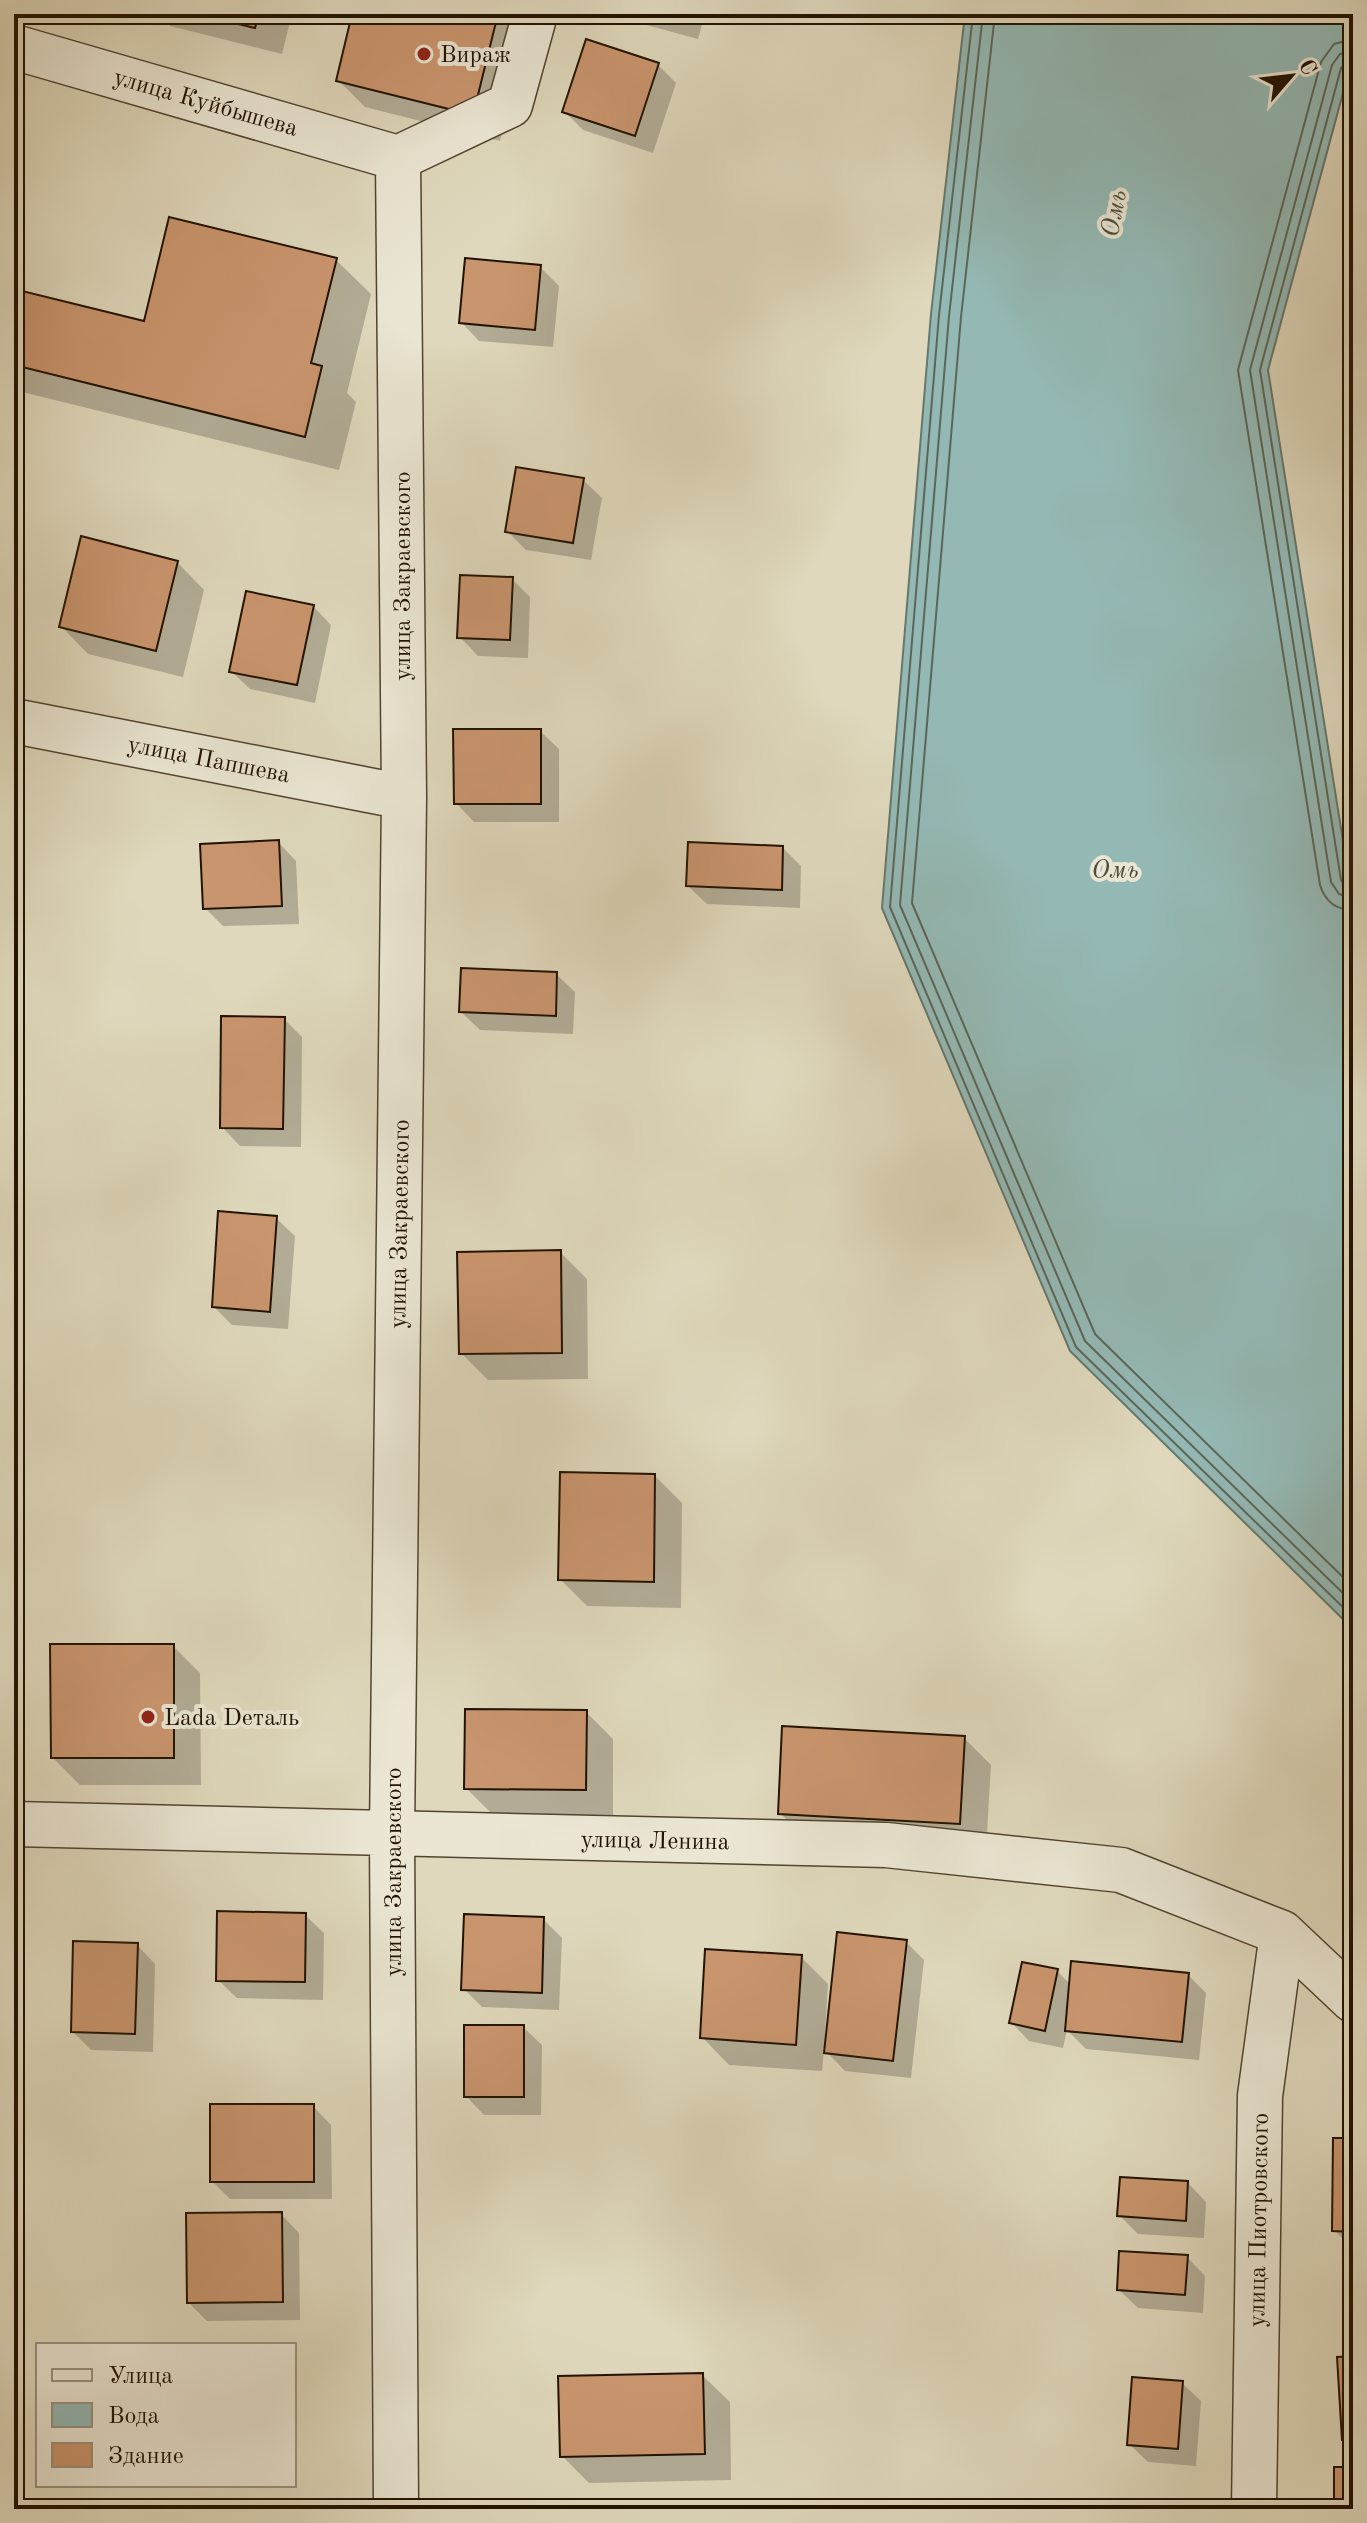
<svg xmlns="http://www.w3.org/2000/svg" width="1367" height="2523" font-family="'Old Standard TT',serif">
	<style>
		.water { fill: #94b9b5; stroke: #66776d; stroke-width: 2 }
		.shadow { fill: #0003 }
		.lines { fill: none; stroke-linecap: round; stroke-linejoin: round }
		.shore { stroke: #5b665a; stroke-width: 2 }
		.building { fill: #c9956e; stroke: #221300; stroke-width: 2 }
		.minor-casing { stroke: #51442f; stroke-width: 47 }
		.minor { stroke: #eae6d3; stroke-width: 44 }
		.poi-dot { fill: #8f2418; stroke: #eae6d3; stroke-width: 3 }
		.labels { text-anchor: middle; stroke-width: 8; stroke-linejoin: round; paint-order: stroke }
		.poi-label { font-size: 24px; fill: #221300; stroke: #eae6d3; text-anchor: start }
		.street-label { font-size: 24px; fill: #221300; stroke: #eae6d3 }
		.water-label { font-size: 26px; font-style: italic; fill: #4a4d3f; stroke: #eae6d3 }
	</style>
	<rect width="100%" height="100%" fill="#dfd8bc"/>
	<filter id="stains"><feTurbulence type="fractalNoise" baseFrequency=".0025" numOctaves="4"/><feColorMatrix values="0 0 0 0 .2 0 0 0 0 .09 0 0 0 0 .02 0 0 0 .5 -.17"/></filter>
	<radialGradient id="worn" r=".72"><stop offset=".6" stop-color="#630" stop-opacity="0"/><stop offset="1" stop-color="#630" stop-opacity=".3"/></radialGradient>
	<path class="water" d="M965 14H1353V56L1268 370 1353 904V1629L1070 1351 882 908 931 314Z"/>
	<path class="shadow" d="M157 14H292L282 54 170 26Z
		M355 14 406 26 409 14H531L500 141 365 107 338 80Z
		M622 14H705L698 39 628 20Z
		M658 65 676 83 653 153 583 130 564 111Z
		M336 260 371 294 347 393 356 402 339 470 14 390V291L145 324Z
		M540 267 559 286 553 347 479 341 461 322Z
		M583 480 602 498 591 560 526 550 507 531Z
		M177 562 204 590 183 677 88 654 61 626Z
		M512 579 530 597 528 658 478 656 460 637Z
		M313 606 331 625 315 703 250 689 231 671Z
		M540 731 559 749V822H474L456 803Z
		M278 842 296 861 299 924 223 926 205 908Z
		M783 848 801 866 800 908 707 904 688 886Z
		M556 974 575 992 573 1034 480 1030 461 1012Z
		M284 1019 302 1037 301 1147 240 1146 222 1127Z
		M276 1218 295 1236 288 1329 232 1325 214 1307Z
		M560 1252 587 1279 588 1379 488 1380 461 1353Z
		M655 1476 682 1503 681 1608 587 1606 560 1579Z
		M173 1646 200 1673 201 1785H80L53 1758Z
		M586 1712 613 1739V1816L493 1815 466 1788Z
		M964 1738 991 1765 986 1851 807 1840 780 1813Z
		M305 1915 324 1933 323 2000 237 1998 218 1980Z
		M543 1919 562 1938 559 2010 482 2007 464 1989Z
		M906 1942 924 1960 911 2078 845 2071 824 2049 822 2071 729 2065 702 2037 801 1957 828 1984 825 2035H828Z
		M137 1945 155 1964 153 2052 91 2050 73 2032Z
		M1057 1971 1071 1985 1188 1975 1206 1993 1199 2060 1086 2049 1067 2030 1063 2048 1029 2041 1011 2022Z
		M523 2027 542 2045 541 2115H484L466 2096Z
		M313 2106 331 2125 332 2199H230L212 2181Z
		M1353 2140V2249L1334 2230Z
		M1188 2183 1206 2202 1204 2238 1138 2234 1120 2216Z
		M281 2214 299 2233 300 2320 207 2321 189 2303Z
		M1187 2257 1205 2276 1203 2313 1138 2308 1119 2290Z
		M1353 2358V2449L1344 2439Z
		M702 2375 730 2402 731 2480 589 2483 562 2456Z
		M1182 2383 1201 2401 1196 2466 1148 2462 1129 2444Z"/>
	<g class="lines">
		<path class="shore" d="M973 14 939 315 890 907 1076 1347 1353 1617
			M983 14 949 316 900 905 1085 1341 1353 1603
			M995 14 961 317 912 903 1095 1334 1353 1587
			M1353 39 1334 44 1321 62 1238 370 1320 885C1325 901 1336 910 1353 910
			M1353 52 1340 54 1332 65 1250 370 1331 882 1339 894 1353 898
			M1353 62 1346 63 1341 68 1260 370 1341 880 1346 887 1353 888"/>
	</g>
	<path class="building" d="M197 14H259L255 28Z
		M352 14H367L405 23 407 14H498L473 115 336 81Z
		M651 14H682L680 22Z
		M586 39 659 63 635 136 562 112Z
		M169 217 337 258 311 363 322 366 305 437 14 365V289L144 321Z
		M465 258 541 265 535 330 459 323Z
		M516 467 584 478 573 543 505 532Z
		M81 536 178 561 156 651 59 627Z
		M460 575 513 577 510 640 457 638Z
		M246 591 314 605 297 685 229 672Z
		M453 729H541V804H454Z
		M279 840 282 906 203 909 200 844Z
		M688 842 783 846 782 890 686 886Z
		M461 968 557 972 556 1016 459 1012Z
		M221 1016 285 1017 283 1129 220 1128Z
		M218 1211 277 1216 270 1312 212 1307Z
		M561 1250 562 1353 459 1354 457 1252Z
		M560 1472 655 1474 654 1582 558 1580Z
		M50 1644H174V1758H51Z
		M465 1709 587 1710 586 1790 464 1789Z
		M782 1726 965 1736 960 1824 778 1814Z
		M217 1911 306 1913 305 1982 216 1981Z
		M464 1914 544 1917 542 1993 461 1990Z
		M837 1932 907 1940 893 2061 824 2053Z
		M73 1941 138 1943 135 2034 71 2032Z
		M705 1949 802 1955 796 2045 700 2038Z
		M1071 1961 1189 1973 1182 2042 1065 2031Z
		M1022 1962 1058 1969 1045 2031 1009 2023Z
		M464 2025H524V2097H464Z
		M210 2104H314V2182H210Z
		M1333 2138H1353V2232L1332 2231Z
		M1120 2177 1188 2181 1186 2221 1117 2216Z
		M282 2212 283 2302 187 2303 186 2213Z
		M1119 2251 1188 2255 1185 2295 1117 2290Z
		M1353 2356V2439L1342 2440 1337 2357Z
		M703 2373 705 2454 560 2457 558 2376Z
		M1132 2377 1183 2381 1178 2449 1127 2445Z
		M1334 2467H1353V2509H1334Z"/>
	<g class="lines">
		<defs>
			<path id="minor" d="M14 47 398 158
				M398 158 510 105 535 14
				M14 721 404 797
				M14 1824 886 1845 1121 1870 1282 1933 1353 2000
				M396 2509 392 1834 404 797 398 158
				M1254 2509 1260 2096 1282 1933"/>
		</defs>
		<use href="#minor" class="minor-casing"/>
		<use href="#minor" class="minor"/>
	</g>
	<g class="poi-dot">
		<circle cx="424" cy="54" r="8"/>
		<circle cx="148" cy="1717" r="8"/>
	</g>
	<g class="labels">
		<g class="poi-label">
			<text x="440" y="62">Вираж</text>
			<text x="164" y="1725">Lada Dеталь</text>
		</g>
		<g class="street-label">
			<text transform="translate(206 102) rotate(16)" y="8">улица Куйбышева</text>
			<text transform="translate(402 576) rotate(-90)" y="8">улица Закраевского</text>
			<text transform="translate(209 759) rotate(11)" y="8">улица Папшева</text>
			<text transform="translate(399 1224) rotate(-89)" y="8">улица Закраевского</text>
			<text transform="translate(655 1840) rotate(1)" y="8">улица Ленина</text>
			<text transform="translate(393 1872) rotate(-90)" y="8">улица Закраевского</text>
			<text transform="translate(1258 2220) rotate(-89)" y="8">улица Пиотровского</text>
		</g>
		<g class="water-label">
			<text transform="translate(1113 213) rotate(-79)" y="9">Омь</text>
			<text x="1115" y="878">Омь</text>
		</g>
	</g>
	<rect width="1367" height="2523" fill="none" stroke="#dfd8bc" stroke-width="48"/>
	<rect x="16" y="16" width="1335" height="2491" fill="none" stroke="#221300" stroke-width="4"/>
	<rect x="24" y="24" width="1319" height="2475" fill="none" stroke="#221300" stroke-width="2"/>
	<rect x="36" y="2343" width="260" height="144" fill="#eae6d3" stroke="#9a927f" stroke-width="2"/>
	<rect x="52" y="2369" width="40" height="12" fill="#eae6d3" stroke="#9a927f" stroke-width="2"/>
	<text x="108" y="2383" font-size="24" fill="#221300">Улица</text>
	<rect x="52" y="2403" width="40" height="24" fill="#94b9b5" stroke="#9a927f" stroke-width="2"/>
	<text x="108" y="2423" font-size="24" fill="#221300">Вода</text>
	<rect x="52" y="2443" width="40" height="24" fill="#c9956e" stroke="#9a927f" stroke-width="2"/>
	<text x="108" y="2463" font-size="24" fill="#221300">Здание</text>
	<g transform="translate(1291 76) rotate(62)" stroke="#eae6d3" stroke-width="6" paint-order="stroke">
	<path d="M0-6L14 30L0 20L-14 30Z" fill="#221300"/>
	<text y="-12" font-size="22" font-weight="bold" text-anchor="middle" fill="#221300">С</text>
	</g>
	<rect width="100%" height="100%" filter="url(#stains)"/>
	<rect width="100%" height="100%" fill="url(#worn)"/>
</svg>
